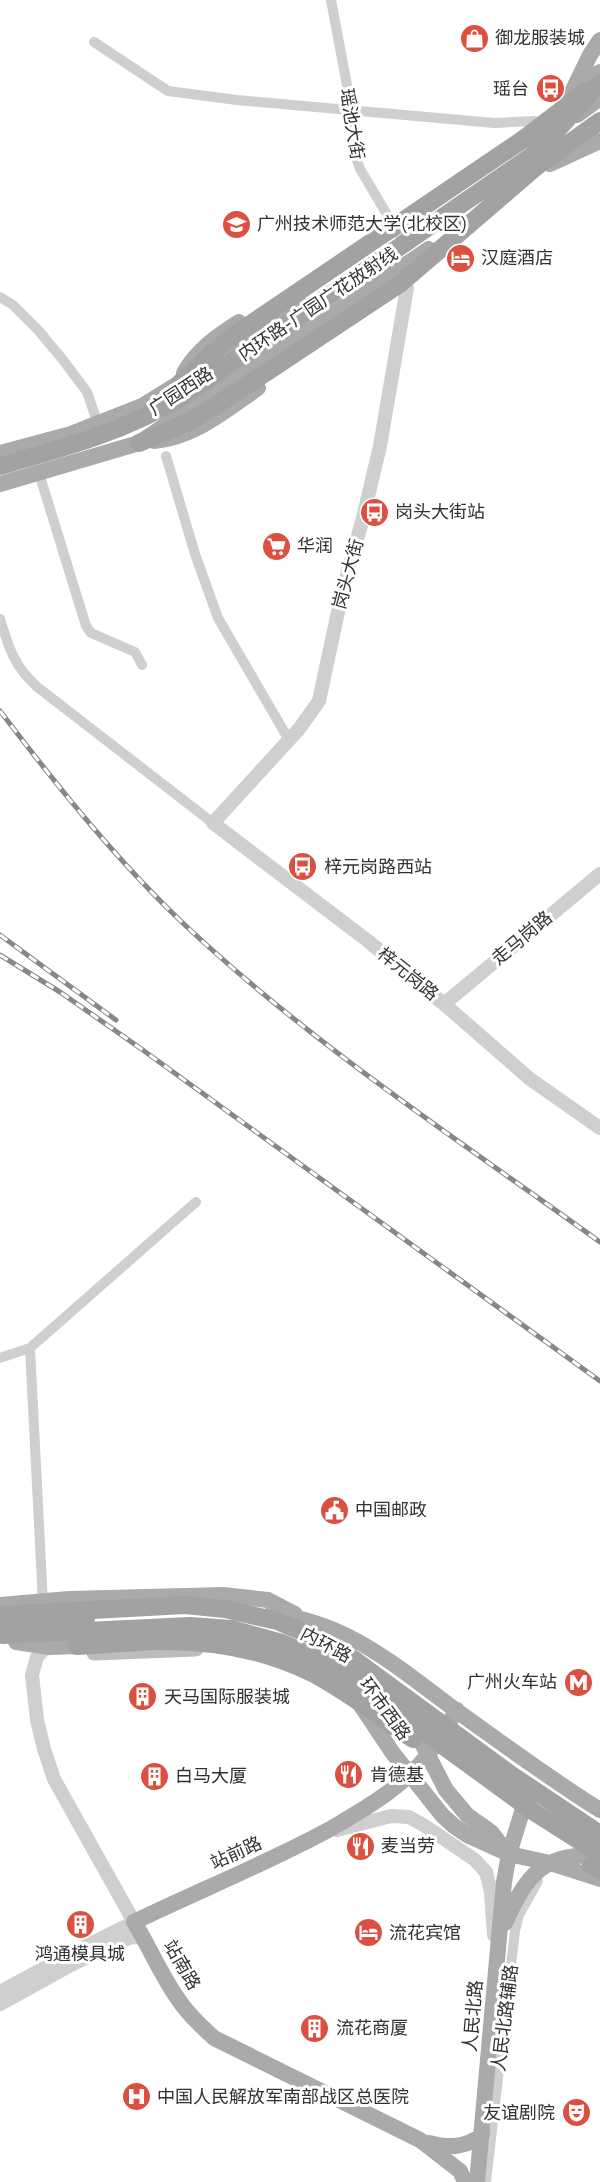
<svg xmlns="http://www.w3.org/2000/svg" width="600" height="2182" font-family="'IBM Plex Sans','Noto Sans SC',sans-serif">
	<style>
		.lines { fill: none; stroke-linecap: round; stroke-linejoin: round }
		.minor { stroke: #cfcfcf; stroke-width: 10 }
		.tertiary { stroke: #cfcfcf; stroke-width: 14 }
		.secondary { stroke: #bcbcbc; stroke-width: 15 }
		.primary { stroke: #aaa; stroke-width: 16 }
		.trunk { stroke: #a2a2a2; stroke-width: 18 }
		.rail-casing { stroke: #878787; stroke-width: 5 }
		.rail { stroke: #fff; stroke-width: 3; stroke-dasharray: 9; stroke-linecap: butt }
		.trunk-bridge { stroke: #a2a2a2; stroke-width: 18 }
		.labels { text-anchor: middle; stroke-width: 6; stroke-linejoin: round; paint-order: stroke }
		.poi-label { font-size: 18px; fill: #323232; stroke: #fff; text-anchor: start }
		.street-label { font-size: 18px; fill: #323232; stroke: #fff }
	</style>
	<rect width="100%" height="100%" fill="#fff"/>
	<g class="lines">
		<path class="minor" d="M331 0 353 117 356 157 360 169 401 238
			M94 42 168 91 237 100 494 123 534 121
			M0 297 13 305 39 331 63 360 87 392 98 424
			M166 456 195 554 218 618 289 740
			M39 473 86 626 91 633 135 652 142 665
			M0 619C9 648 13 664 36 686L213 823
			M30 1348 43 1603
			M0 1358 30 1348 196 1202
			M486 2182 515 1931 519 1915 538 1881"/>
		<path class="tertiary" d="M407 288 380 446 363 518 342 593 319 701 299 729 213 823 368 941 444 1004 530 1079 600 1128
			M444 1004 600 874
			M337 1830 391 1816 409 1817 425 1826 475 1860 486 1872 491 1892 494 1935
			M0 1992 59 1960 134 1922 54 1779 44 1749 37 1720 32 1675 37 1657 43 1650 50 1647
			M0 2004 67 1967 116 1943 132 1937 144 1938"/>
		<path class="secondary" d="M94 1653 196 1649"/>
		<path class="primary" d="M572 92 590 55 600 40
			M567 96 600 72
			M577 115 600 98
			M550 164 600 141
			M184 373C197 350 217 336 239 322
			M154 441C195 437 226 410 258 388
			M0 453 71 434 142 406 223 356 301 304
			M0 484 139 443 429 249
			M0 1605 69 1599 223 1595 268 1600 295 1614
			M271 1614C346 1621 396 1666 454 1709 502 1743 550 1779 600 1810
			M16 1642 50 1647 77 1646
			M358 1701 392 1752 442 1815 454 1826 469 1836 509 1854 550 1863 600 1879
			M457 1710C443 1732 430 1756 411 1773 389 1795 359 1812 332 1828 268 1863 200 1890 134 1922 149 1946 160 1973 176 1996 186 2012 200 2025 214 2038L420 2140 460 2171 465 2182
			M411 1722 446 1790 467 1815 491 1832 508 1854
			M505 1923C526 1876 544 1851 600 1856
			M429 2143C449 2148 465 2148 482 2135
			M477 2182 504 1882 509 1854 522 1812 526 1793"/>
		<path class="trunk" d="M525 138 585 92
			M536 167 600 121
			M180 383 227 340 295 294
			M139 443 195 419 276 366
			M0 1626 86 1619
			M77 1646 154 1641
			M591 1865 600 1870"/>
		<defs>
			<path id="rail" d="M0 711C58 787 117 861 186 926 313 1045 460 1141 600 1242
				M0 935 116 1020
				M0 955 60 992 140 1048 600 1381"/>
		</defs>
		<use href="#rail" class="rail-casing"/>
		<use href="#rail" class="rail"/>
		<path class="trunk-bridge" d="M295 294 525 138
			M276 366 401 283 536 167
			M0 466C64 448 126 431 183 396L530 157C556 135 576 107 600 83
			M0 1615 185 1605 225 1609 277 1621 322 1640 356 1661 510 1774 600 1834
			M3 1635 190 1626 231 1629 282 1643 314 1657 350 1678 534 1812 600 1854
			M154 1641C210 1640 262 1648 312 1673 347 1691 379 1717 413 1739"/>
	</g>
	<defs>
		<symbol id="shop-disc" viewBox="-11 -11 22 22"><circle r="9.5" fill="#dc5042" stroke="#fff"/><path d="M-5-2.5h2.3a2.7 3.5 0 0 1 5.4 0H5L5.5 6h-11ZM-1.5-2.5h3a1.5 2.3 0 0 0-3 0Z" fill="#fff"/></symbol>
		<symbol id="bus-disc" viewBox="-11 -11 22 22"><circle r="9.5" fill="#dc5042" stroke="#fff"/><path d="M-5-6H5V4H4V6H2V4H-2V6H-4V4H-5ZM-3.5-4V0h7V-4ZM-3.5 1.2v1.5H-2V1.2ZM2 1.2v1.5H3.5V1.2Z" fill="#fff"/></symbol>
		<symbol id="university-disc" viewBox="-11 -11 22 22"><circle r="9.5" fill="#dc5042" stroke="#fff"/><path d="M0-5L7-2L0 1L-7-2ZM-4 1L0 2.5L4 1V4Q0 6-4 4Z" fill="#fff"/></symbol>
		<symbol id="hotel-disc" viewBox="-11 -11 22 22"><circle r="9.5" fill="#dc5042" stroke="#fff"/><path d="M-6-4.5h1.5V1H6V5H4.5V3h-9V5H-6ZM-4 0a1.8 1.8 0 1 1 3.6 0ZM.5 0V-2.5h3Q6-2.5 6 0Z" fill="#fff"/></symbol>
		<symbol id="supermarket-disc" viewBox="-11 -11 22 22"><circle r="9.5" fill="#dc5042" stroke="#fff"/><path d="M-6-5.5h2.5l.6 2H6L4.5 2H-2.5L-4.4-4H-6ZM-1.5 3.2a1.3 1.3 0 1 0 .1 0ZM3 3.2a1.3 1.3 0 1 0 .1 0Z" fill="#fff"/></symbol>
		<symbol id="civic-disc" viewBox="-11 -11 22 22"><circle r="9.5" fill="#dc5042" stroke="#fff"/><path d="M-.6-6.5H3V-4.5H.6V-3L4-1V1h2V6H-6V1h2V-1L-.6-3ZM-1.2 2.5V6h2.4V2.5Z" fill="#fff"/></symbol>
		<symbol id="metro-disc" viewBox="-11 -11 22 22"><circle r="9.5" fill="#dc5042" stroke="#fff"/><path d="M-5.5 5V-5H-3L0 0L3-5H5.5V5H3V-.5L0 4L-3-.5V5Z" fill="#fff"/></symbol>
		<symbol id="building-disc" viewBox="-11 -11 22 22"><circle r="9.5" fill="#dc5042" stroke="#fff"/><path d="M-4-6H4V6H1V3H-1V6H-4ZM-2.5-4.3h1.7v1.8h-1.7ZM.8-4.3h1.7v1.8H.8ZM-2.5-1h1.7V.8h-1.7ZM.8-1h1.7V.8H.8Z" fill="#fff"/></symbol>
		<symbol id="restaurant-disc" viewBox="-11 -11 22 22"><circle r="9.5" fill="#dc5042" stroke="#fff"/><path d="M-5-6h1v4h1v-4h1v4h1v-4h1v5L-1.5 .5V6h-2V.5L-5-1ZM5-6V6H3V1.5H1.5Q1.5-4 5-6Z" fill="#fff"/></symbol>
		<symbol id="hospital-disc" viewBox="-11 -11 22 22"><circle r="9.5" fill="#dc5042" stroke="#fff"/><path d="M-5-5h3v3.5h4V-5h3V5h-3V1.5h-4V5h-3Z" fill="#fff"/></symbol>
		<symbol id="theatre-disc" viewBox="-11 -11 22 22"><circle r="9.5" fill="#dc5042" stroke="#fff"/><path d="M-5-5.5Q0-4 5-5.5V0Q5 5 0 6Q-5 5-5 0ZM-3.3-2.5H-1v1.5H-3.3ZM1-2.5H3.3v1.5H1ZM-2.8 1Q0 5.5 2.8 1Z" fill="#fff"/></symbol>
	</defs>
	<g fill-rule="evenodd">
		<use href="#shop-disc" x="458" y="22" width="33" height="33"/>
		<use href="#bus-disc" x="534" y="72" width="33" height="33"/>
		<use href="#university-disc" x="220" y="208" width="33" height="33"/>
		<use href="#hotel-disc" x="444" y="242" width="33" height="33"/>
		<use href="#bus-disc" x="358" y="496" width="33" height="33"/>
		<use href="#supermarket-disc" x="260" y="530" width="33" height="33"/>
		<use href="#bus-disc" x="286" y="850" width="33" height="33"/>
		<use href="#civic-disc" x="318" y="1494" width="33" height="33"/>
		<use href="#metro-disc" x="562" y="1666" width="33" height="33"/>
		<use href="#building-disc" x="126" y="1680" width="33" height="33"/>
		<use href="#restaurant-disc" x="332" y="1758" width="33" height="33"/>
		<use href="#building-disc" x="138" y="1760" width="33" height="33"/>
		<use href="#restaurant-disc" x="344" y="1830" width="33" height="33"/>
		<use href="#building-disc" x="64" y="1908" width="33" height="33"/>
		<use href="#hotel-disc" x="352" y="1916" width="33" height="33"/>
		<use href="#building-disc" x="298" y="2012" width="33" height="33"/>
		<use href="#hospital-disc" x="120" y="2080" width="33" height="33"/>
		<use href="#theatre-disc" x="560" y="2096" width="33" height="33"/>
	</g>
	<g class="labels">
		<g class="poi-label">
			<text x="495" y="44">御龙服装城</text>
			<text x="529" y="95" text-anchor="end">瑶台</text>
			<text x="257" y="230">广州技术师范大学(北校区)</text>
			<text x="481" y="264">汉庭酒店</text>
			<text x="395" y="518">岗头大街站</text>
			<text x="297" y="552">华润</text>
			<text x="324" y="873">梓元岗路西站</text>
			<text x="355" y="1516">中国邮政</text>
			<text x="557" y="1688" text-anchor="end">广州火车站</text>
			<text x="164" y="1703">天马国际服装城</text>
			<text x="370" y="1781">肯德基</text>
			<text x="175" y="1782">白马大厦</text>
			<text x="381" y="1852">麦当劳</text>
			<text x="389" y="1939">流花宾馆</text>
			<text x="80" y="1960" text-anchor="middle">鸿通模具城</text>
			<text x="336" y="2034">流花商厦</text>
			<text x="157" y="2103">中国人民解放军南部战区总医院</text>
			<text x="555" y="2119" text-anchor="end">友谊剧院</text>
		</g>
		<g class="street-label">
			<text transform="translate(352 124) rotate(81)" y="6">瑶池大街</text>
			<text transform="translate(318 304) rotate(-34)" y="6">内环路-广园广花放射线</text>
			<text transform="translate(181 391) rotate(-33)" y="6">广园西路</text>
			<text transform="translate(348 574) rotate(-75)" y="6">岗头大街</text>
			<text transform="translate(522 938) rotate(-40)" y="6">走马岗路</text>
			<text transform="translate(408 974) rotate(39)" y="6">梓元岗路</text>
			<text transform="translate(326 1645) rotate(28)" y="6">内环路</text>
			<text transform="translate(385 1709) rotate(54)" y="6">环市西路</text>
			<text transform="translate(236 1853) rotate(-24)" y="6">站前路</text>
			<text transform="translate(182 1965) rotate(60)" y="6">站南路</text>
			<text transform="translate(473 2016) rotate(-85)" y="6">人民北路</text>
			<text transform="translate(505 2018) rotate(-83)" y="6">人民北路辅路</text>
		</g>
	</g>
</svg>
